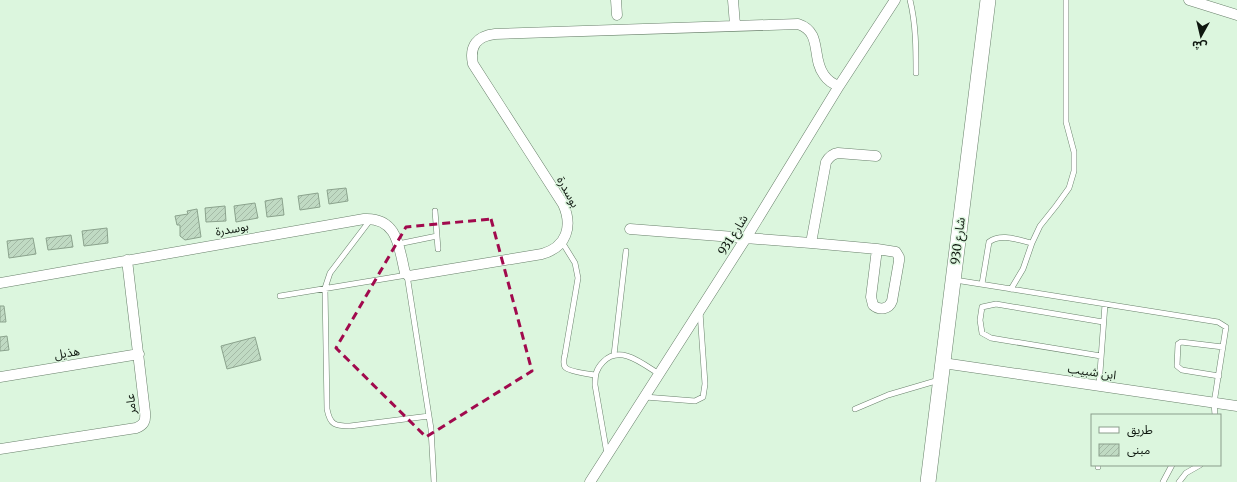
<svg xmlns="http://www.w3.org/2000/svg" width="1237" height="482" font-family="Merriweather,'Noto Sans Arabic',serif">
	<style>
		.building { fill: url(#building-hatch); stroke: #8ba38d }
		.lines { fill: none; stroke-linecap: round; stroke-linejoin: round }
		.lane-casing { stroke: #69806b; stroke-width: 6 }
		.street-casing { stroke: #69806b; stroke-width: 11 }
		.secondary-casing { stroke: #69806b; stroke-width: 16 }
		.lane { stroke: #fff; stroke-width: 5 }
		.street { stroke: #fff; stroke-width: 10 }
		.secondary { stroke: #fff; stroke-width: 15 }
		.marked { fill: none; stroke: #a10a4d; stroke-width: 3; stroke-dasharray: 8 5; stroke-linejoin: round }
		.labels { text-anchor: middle; stroke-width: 3; stroke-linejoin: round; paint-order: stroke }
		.street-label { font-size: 12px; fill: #0e170f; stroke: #dcf6de }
	</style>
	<defs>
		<pattern id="building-hatch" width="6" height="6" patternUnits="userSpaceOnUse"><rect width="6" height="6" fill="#c0dac3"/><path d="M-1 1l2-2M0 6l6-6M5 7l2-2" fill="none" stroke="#a4baa6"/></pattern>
	</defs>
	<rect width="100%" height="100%" fill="#dcf6de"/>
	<path class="building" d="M346 188 348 201 329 204 327 190Z
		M318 193 320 207 300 210 298 196Z
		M282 198 284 215 267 217 265 201Z
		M255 203 258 218 236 222 234 206Z
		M225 206 226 221 206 222 205 208Z
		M197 209 201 237 185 240 180 236V225H177L175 216 188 214 187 211Z
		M107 228 108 243 84 246 82 231Z
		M71 235 73 247 48 250 46 238Z
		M33 238 36 254 9 258 7 241Z
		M0 306H4L6 322H0Z
		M7 336 9 350 0 351V337Z
		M255 337 261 360 227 369 221 346Z"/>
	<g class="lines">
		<defs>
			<path id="lane" d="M910 0C916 24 916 49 916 73
				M435 211 438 249
				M371 219 330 273 325 288 327 409C330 425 335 426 350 426L429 416
				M562 242 575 263 578 278 565 354C564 358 563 364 565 367 569 372 589 374 595 375
				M398 244 437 236
				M955 280 1218 322 1226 327 1214 403 1215 415
				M982 284 989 242C1001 233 1018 240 1032 243
				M1011 289 1023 269 1032 243 1040 226 1056 206 1069 188 1074 171V152L1066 122V0
				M280 296 407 275 431 429 434 482
				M614 355 626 251
				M1101 356 991 338 982 333 980 320 982 307 996 304 1103 322
				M1219 376 1182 370 1177 366 1178 344 1181 342 1223 347
				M1099 386 1105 304
				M645 397 695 401 703 397 705 384 700 312
				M855 409 888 395 939 380
				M607 454 595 385C595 375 596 369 603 362 620 344 643 364 659 374
				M1098 467V465
				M1163 482 1172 465
				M1179 482 1186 473 1200 465"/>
			<path id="street" d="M616 0 617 15
				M733 0 735 25
				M1189 0 1237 15
				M630 229 811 243 877 249 896 252 899 257V261L892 301C889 309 880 311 873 305L871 297 877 249
				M811 243 826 162C829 157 832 154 838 153L876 156
				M0 283 364 219C398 217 399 248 405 273L409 276 542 254C567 247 573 226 563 204L473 64C469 46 477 36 495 34L798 24C823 32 811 58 824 75 828 81 833 84 839 86
				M943 363 1237 406
				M0 377 139 354
				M0 449 136 428C144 425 146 421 145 412L127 260
				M590 482 746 238 839 86 895 0"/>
			<path id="secondary" d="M928 482 988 0"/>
		</defs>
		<use href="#lane" class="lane-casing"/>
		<use href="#street" class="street-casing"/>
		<use href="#secondary" class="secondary-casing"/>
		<use href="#lane" class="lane"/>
		<use href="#street" class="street"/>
		<use href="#secondary" class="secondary"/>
	</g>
	<path class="marked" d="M491 219 532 371 426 437 336 348 406 227Z"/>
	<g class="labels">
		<g class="street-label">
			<text transform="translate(568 192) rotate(61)" y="4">بوسدرة</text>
			<text transform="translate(232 229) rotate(-10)" y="4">بوسدرة</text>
			<text transform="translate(733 235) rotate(-58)" y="4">شارع 931</text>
			<text transform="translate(958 241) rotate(-83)" y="4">شارع 930</text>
			<text transform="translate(67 353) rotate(-9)" y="4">هذيل</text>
			<text transform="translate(1092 372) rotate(8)" y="4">ابن شبيب</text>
			<text transform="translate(131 404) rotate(-96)" y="4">عامر</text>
		</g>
	</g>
	<rect x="1091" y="414" width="130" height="52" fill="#dcf6de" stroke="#8a9d8b"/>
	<rect x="1099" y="427" width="20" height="6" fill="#ffffff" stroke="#8a9d8b"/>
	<text x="1127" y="434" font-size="12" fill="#0e170f">طريق</text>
	<rect x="1099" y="444" width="20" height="12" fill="url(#building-hatch)" stroke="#8a9d8b"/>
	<text x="1127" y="454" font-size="12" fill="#0e170f">مبنى</text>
	<g transform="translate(1201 36) rotate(188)" stroke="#dcf6de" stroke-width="3" paint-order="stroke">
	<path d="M0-3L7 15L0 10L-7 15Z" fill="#0e170f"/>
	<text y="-6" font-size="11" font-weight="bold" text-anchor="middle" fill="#0e170f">ش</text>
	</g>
</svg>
